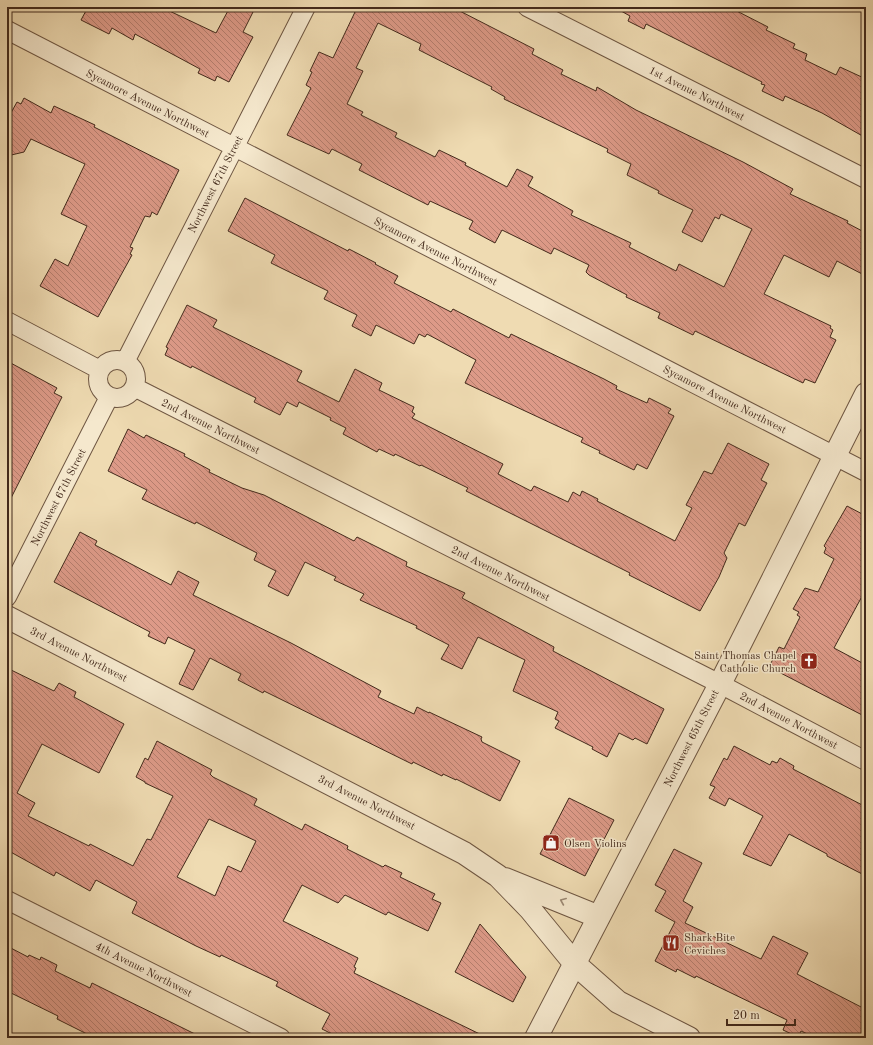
<svg xmlns="http://www.w3.org/2000/svg" width="873" height="1045" font-family="'Old Standard TT',serif">
	<style>
		.building { fill: url(#building-back-hatch); stroke: #432a1c; fill-rule: evenodd }
		.lines { fill: none; stroke-linecap: round; stroke-linejoin: round }
		.minor-casing { stroke: #6e5642; stroke-width: 20 }
		.tertiary-casing { stroke: #6e5642; stroke-width: 24 }
		.minor { stroke: #f5e8cd; stroke-width: 18 }
		.tertiary { stroke: #f5e8cd; stroke-width: 22 }
		.oneway { stroke: #9c8974 }
		.labels { text-anchor: middle; stroke-width: 3; stroke-linejoin: round; paint-order: stroke }
		.street-label { font-size: 11px; fill: #432a1c; stroke: #f5e8cd }
		.poi-label { font-size: 11px; fill: #432a1c; stroke: #f5e8cd; text-anchor: start }
	</style>
	<defs>
		<pattern id="building-back-hatch" width="6" height="6" patternUnits="userSpaceOnUse"><rect width="6" height="6" fill="#dd9a88"/><path d="M-1 5l2 2M0 0l6 6M5-1l2 2" fill="none" stroke="#b57e6e"/></pattern>
	</defs>
	<rect width="100%" height="100%" fill="#efdbb2"/>
	<filter id="stains"><feTurbulence type="fractalNoise" baseFrequency=".005" numOctaves="4"/><feColorMatrix values="0 0 0 0 .2 0 0 0 0 .09 0 0 0 0 .02 0 0 0 .5 -.17"/></filter>
	<radialGradient id="worn" r=".72"><stop offset=".6" stop-color="#630" stop-opacity="0"/><stop offset="1" stop-color="#630" stop-opacity=".3"/></radialGradient>
	<path class="building" d="M88 7H161L216 33 230 7H243L253 12 243 32 253 37 229 82 217 76 215 81 198 73 200 69 135 34 133 40 112 28 109 34 81 20Z
		M345 7H452L534 49 532 54 563 70 561 74 596 91 597 87 636 110 743 162 793 189 790 194 848 221 847 223 866 233V276L837 261 829 277 784 255 764 294 831 326 830 328 833 330 830 337 836 340 815 383 805 379 803 383 695 331 693 335 658 318 660 313 626 297 627 295 589 275 586 272 589 265 554 248 551 254 502 230 495 243 469 229 473 221 430 201 428 205 359 170 362 164 332 149 329 154 287 135 311 88 306 85 312 72 310 71 319 52 333 58 355 12ZM378 23 421 44 419 50 492 87 491 89 505 97 504 99 608 149 607 152 631 164 627 175 659 191 658 193 693 210 682 232 702 242 715 217 719 219 721 214 752 229 724 287 679 264 676 271 629 247 631 243 571 215 573 211 528 186 533 177 517 169 507 187 465 165 466 163 439 150 435 157 395 137 397 133 361 115 363 112 347 104 363 71 356 68Z
		M614 7H729L768 27 766 30 795 44 793 48 807 54 805 60 836 75 840 67 866 79V138L822 113 785 96 783 101 762 91 765 85 761 84 762 82 646 24 644 29 628 21 630 16Z
		M24 98 51 113 54 106 95 125 94 127 179 170 157 215 152 212 150 217 145 216 130 247 133 248 130 254 132 255 98 317 40 286 55 259 68 266 87 226 61 214 85 164 31 139 24 152 7 156V120L17 102 21 104Z
		M245 198 348 251 349 249 376 263 375 264 398 276 394 283 451 312 453 309 509 338 511 334 604 379 617 386 616 389 647 403 649 398 671 409 668 413 674 416 647 469 637 464 634 470 599 453 600 451 581 442 583 438 465 383 476 360 427 334 425 337 419 334 414 344 376 325 371 336 352 326 357 315 324 299 328 291 271 263 275 255 228 231Z
		M187 305 217 320 213 327 302 371 297 381 339 402 355 369 382 383 379 390 414 407 412 412 415 414 412 418 503 464 498 474 531 491 534 486 568 502 573 492 580 496 582 491 598 499 597 501 675 541 692 508 686 505 704 471 712 474 728 443 769 464 761 480 767 483 745 526 739 523 724 553 727 558 719 577 700 611 629 575 630 573 466 491 468 488 421 465 420 466 395 454 394 456 379 449 377 452 343 434 346 428 330 420 331 418 299 402 297 407 287 402 280 415 254 402 256 398 192 366 191 368 165 355 168 348 166 347Z
		M7 361 57 388 54 393 62 397 7 506Z
		M128 429 144 438 146 435 185 454 184 456 210 470 209 472 242 488 264 495 354 541 357 537 407 562 406 566 465 593 462 598 554 647 553 651 664 709 647 744 635 738 633 740 619 733 607 757 592 749 593 747 555 728 559 721 555 719 558 712 513 691 525 660 478 637 462 669 441 659 449 645 416 628 417 626 360 600 364 594 334 580 336 577 305 562 288 596 268 586 276 571 254 560 257 553 196 522 195 524 142 499 147 490 108 471Z
		M847 506 866 516V589L834 648 866 665V717L769 667 779 647 784 649 800 617 797 615 799 612 793 609 805 588 818 592 834 559 824 553 826 548 824 546Z
		M80 532 97 541 95 545 171 585 178 571 199 582 193 595 291 643 381 691 378 697 414 714 417 707 429 713V712L482 737 481 739 482 742 520 761 500 801 456 779V780L443 774 442 776 413 762 412 764 264 691 263 693 238 680 241 674 210 658 193 690 179 684 195 650 168 637 165 644 148 636 150 632 54 582Z
		M7 668 54 691 59 683 76 692 74 697 124 724 99 773 42 744 17 793 35 803 28 816 89 846 90 844 133 866 147 839 151 840 173 796 145 783V782L136 777 145 758 148 760 157 741 212 770 210 774 213 777 257 799 254 805 302 830 305 824 348 846 347 849 383 867 385 865 402 873 400 877 435 894 432 899 441 903 428 931 388 912 386 915 345 895 338 903 302 885 283 921 358 958 354 967 356 968 354 973 488 1038H340L322 1029 330 1014 276 986 278 982 221 955 220 957 196 946 132 913 137 902 96 880 90 891 56 872 54 876 7 850ZM209 819 256 841 241 872 228 866 215 896 177 877Z
		M734 746 770 765 772 761 777 763 780 758 794 766 793 769 866 807V876L827 856V854L789 834 771 866 743 854 763 816 729 798 725 806 709 798 715 787 710 785 724 758 727 760Z
		M569 798 614 820 585 876 540 854Z
		M674 849 702 863 683 901 693 907 685 923 761 959 773 936 808 953 797 974 865 1009 863 1013 866 1014V1038H816L801 1031 798 1037 783 1030 787 1020 696 976 695 978 677 969 676 972 655 961 675 922 655 911 666 891 655 885Z
		M480 924 526 977 513 1002 455 972Z
		M7 946 28 957 29 955 40 960 41 957 57 965 55 971 90 988 92 983 203 1038H95L57 1019 58 1016 7 991Z"/>
	<g class="lines">
		<defs>
			<path id="minor" d="M527 7 866 179
				M7 30 866 472
				M7 321 100 370
				M98 379a19 19 0 1 1 38 0a19 19 0 1 1-38 0Z
				M125 362 306 7
				M134 387 720 684 866 761
				M7 597 109 397
				M7 900 281 1038"/>
			<path id="tertiary" d="M7 617 464 853 498 876 530 909 575 964 618 1002 689 1038
				M505 879 599 917
				M536 1038 720 684 866 394"/>
		</defs>
		<use href="#minor" class="minor-casing"/>
		<use href="#tertiary" class="tertiary-casing"/>
		<use href="#minor" class="minor"/>
		<use href="#tertiary" class="tertiary"/>
	</g>
	<defs><path id="oneway-chevron" d="M-2-3.5L2.5 0L-2 3.5" fill="none" stroke-width="1.6" stroke-linecap="round" stroke-linejoin="round"/></defs>
	<use class="oneway" href="#oneway-chevron" transform="translate(563 901) rotate(-157)"/>
	<defs>
		<symbol id="church-square" viewBox="-11 -11 22 22"><rect x="-9" y="-9" width="18" height="18" rx="4" fill="#8f2418" stroke="#f5e8cd"/><path d="M-1.2-6h2.4v3.5h3.3v2.4h-3.3V6h-2.4V-.1h-3.3v-2.4h3.3Z" fill="#fff"/></symbol>
		<symbol id="shop-square" viewBox="-11 -11 22 22"><rect x="-9" y="-9" width="18" height="18" rx="4" fill="#8f2418" stroke="#f5e8cd"/><path d="M-5-2.5h2.3a2.7 3.5 0 0 1 5.4 0H5L5.5 6h-11ZM-1.5-2.5h3a1.5 2.3 0 0 0-3 0Z" fill="#fff"/></symbol>
		<symbol id="restaurant-square" viewBox="-11 -11 22 22"><rect x="-9" y="-9" width="18" height="18" rx="4" fill="#8f2418" stroke="#f5e8cd"/><path d="M-5-6h1v4h1v-4h1v4h1v-4h1v5L-1.5 .5V6h-2V.5L-5-1ZM5-6V6H3V1.5H1.5Q1.5-4 5-6Z" fill="#fff"/></symbol>
	</defs>
	<g fill-rule="evenodd">
		<use href="#church-square" x="799" y="651" width="20" height="20"/>
		<use href="#shop-square" x="541" y="833" width="20" height="20"/>
		<use href="#restaurant-square" x="661" y="933" width="20" height="20"/>
	</g>
	<g class="labels">
		<g class="street-label">
			<text transform="translate(697 93) rotate(27)" y="4">1st Avenue Northwest</text>
			<text transform="translate(148 103) rotate(27)" y="4">Sycamore Avenue Northwest</text>
			<text transform="translate(215 184) rotate(-63)" y="4">Northwest 67th Street</text>
			<text transform="translate(436 251) rotate(27)" y="4">Sycamore Avenue Northwest</text>
			<text transform="translate(725 399) rotate(27)" y="4">Sycamore Avenue Northwest</text>
			<text transform="translate(211 426) rotate(27)" y="4">2nd Avenue Northwest</text>
			<text transform="translate(58 497) rotate(-63)" y="4">Northwest 67th Street</text>
			<text transform="translate(501 573) rotate(27)" y="4">2nd Avenue Northwest</text>
			<text transform="translate(79 654) rotate(27)" y="4">3rd Avenue Northwest</text>
			<text transform="translate(789 720) rotate(28)" y="4">2nd Avenue Northwest</text>
			<text transform="translate(691 738) rotate(-63)" y="4">Northwest 65th Street</text>
			<text transform="translate(367 802) rotate(27)" y="4">3rd Avenue Northwest</text>
			<text transform="translate(144 969) rotate(27)" y="4">4th Avenue Northwest</text>
		</g>
		<g class="poi-label">
			<text x="796" y="659" text-anchor="end">Saint Thomas Chapel<tspan x="796" dy="13">Catholic Church</tspan></text>
			<text x="564" y="847">Olsen Violins</text>
			<text x="684" y="941">Shark Bite<tspan x="684" dy="13">Ceviches</tspan></text>
		</g>
	</g>
	<rect width="873" height="1045" fill="none" stroke="#efdbb2" stroke-width="24"/>
	<rect x="8" y="8" width="857" height="1029" fill="none" stroke="#432a1c" stroke-width="2"/>
	<rect x="12" y="12" width="849" height="1021" fill="none" stroke="#432a1c"/>
	<path d="M727 1019v6h68v-6" fill="none" stroke="#432a1c" stroke-width="2"/>
	<text x="733" y="1019" font-size="12" fill="#432a1c" stroke="#f5e8cd" stroke-width="3" paint-order="stroke">20 m</text>
	<rect width="100%" height="100%" filter="url(#stains)"/>
	<rect width="100%" height="100%" fill="url(#worn)"/>
</svg>
